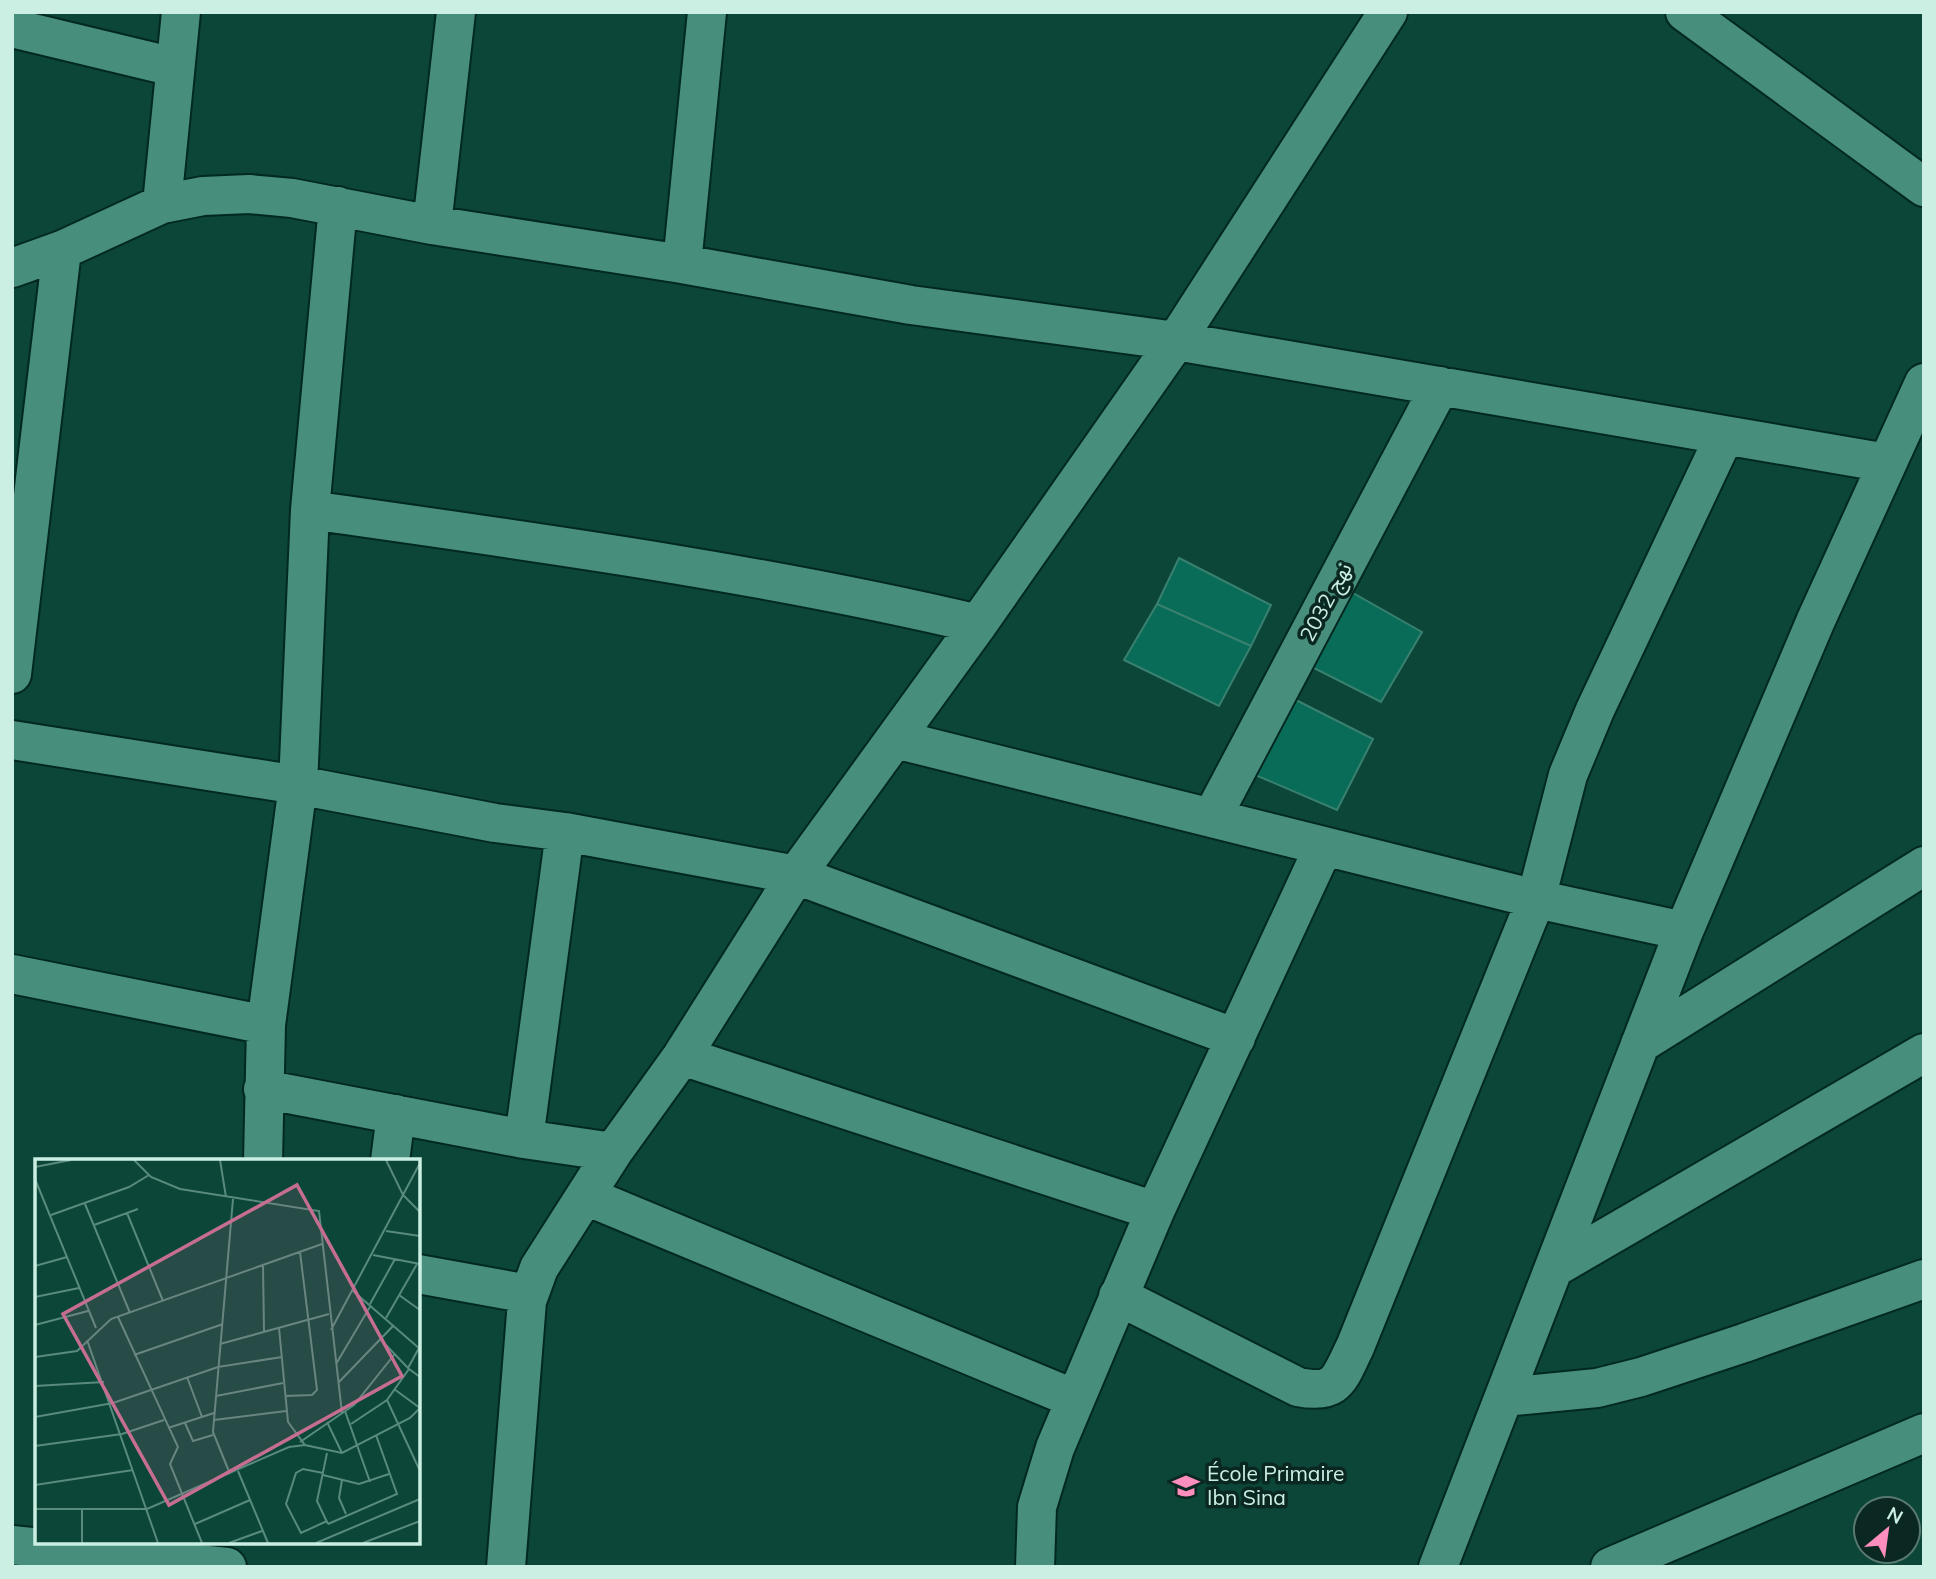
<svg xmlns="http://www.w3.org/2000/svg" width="1936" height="1579" font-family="Mulish,'Noto Sans Arabic',sans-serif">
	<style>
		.building { fill: #096c59; stroke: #3a806f; stroke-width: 2 }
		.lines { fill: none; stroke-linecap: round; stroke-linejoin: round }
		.minor-casing { stroke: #022921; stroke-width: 42 }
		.minor { stroke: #488e7c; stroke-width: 38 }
		.labels { text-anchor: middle; stroke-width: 7; stroke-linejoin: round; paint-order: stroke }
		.street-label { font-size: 21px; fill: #ccefe4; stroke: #0a2821 }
		.poi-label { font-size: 21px; fill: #ccefe4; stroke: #0a2821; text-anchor: start }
		.inset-road { fill: none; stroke: #588a7d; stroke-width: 2 }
		.view { fill: #c66e92; fill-opacity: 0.15; stroke: #c66e92; stroke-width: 3.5 }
		.inset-edge { fill: none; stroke: #ccefe4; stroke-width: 3.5 }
	</style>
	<rect width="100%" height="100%" fill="#0b4639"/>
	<path class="building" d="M1179 558 1271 605 1251 646 1157 604Z
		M1346 589 1422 632 1381 702 1308 665Z
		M1157 604 1251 646 1219 706 1124 660Z
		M1286 695 1373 739 1337 810 1246 771Z"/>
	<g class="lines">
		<defs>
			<path id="minor" d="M1685 12 1924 187
				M12 28 174 67
				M162 204 181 12
				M432 225 456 12
				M682 264 707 12
				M12 268 62 250 162 204 203 196 249 194 292 198 432 225 682 264 911 305 1176 341 1887 463
				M310 510C534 542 758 572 978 624
				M12 674 62 250
				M895 739 1536 899 1684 931
				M12 740 298 785 495 823 565 832 796 875 1236 1038
				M1212 817 1440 386
				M12 974 266 1025
				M1640 1044 1924 866
				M682 1056 1155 1211
				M263 1089 524 1139 613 1152
				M524 1139 565 832
				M263 1161 266 1025 298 785 310 510 338 206
				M390 1161 396 1114
				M586 1196 1075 1399
				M1554 1268 1924 1053
				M418 1274 529 1294
				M1118 1296 1298 1387C1338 1395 1339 1379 1355 1347L1536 899 1568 775 1595 710 1724 437
				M1504 1397 1597 1388 1641 1377 1744 1343 1924 1279
				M12 1545 227 1567
				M506 1567 527 1301 539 1268 613 1152 682 1056 796 875 978 624 1176 341 1388 12
				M1035 1567 1037 1507 1055 1448 1155 1211 1324 846
				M1438 1567 1684 931 1816 620 1924 383
				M1610 1567 1924 1433"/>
		</defs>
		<use href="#minor" class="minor-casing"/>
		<use href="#minor" class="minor"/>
	</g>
	<defs>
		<symbol id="school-bare" viewBox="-9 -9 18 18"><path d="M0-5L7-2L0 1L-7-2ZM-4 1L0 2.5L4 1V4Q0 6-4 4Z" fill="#fe8ebd" stroke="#0a2821" stroke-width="2.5" paint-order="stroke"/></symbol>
	</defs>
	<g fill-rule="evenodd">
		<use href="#school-bare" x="1167" y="1467" width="38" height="38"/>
	</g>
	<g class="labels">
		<g class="street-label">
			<text transform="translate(1326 602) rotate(-62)" y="7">نهج 2032</text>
		</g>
		<g class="poi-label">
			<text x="1207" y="1481">École Primaire<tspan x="1207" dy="24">Ibn Sina</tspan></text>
		</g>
	</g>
	<g transform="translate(35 1159)">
		<rect width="385" height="385" fill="#0b4639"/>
		<path class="inset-road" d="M99 1 116 18 145 30 284 52 307 254M185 1 191 38M351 1 368 36 385 53M0 8 36 1M0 20 61 169M50 45 95 154M92 54 128 142M16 56 94 28 114 16M59 66 103 50M351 72 385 77M338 96 385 105M228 106 229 173M0 107 32 98M318 132 385 190M364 136 385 151M0 138 44 129M335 145 360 100M83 158 143 288 135 305 167 384M351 159 382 105M0 166 53 152M244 169 253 263 270 286 307 294 375 259 385 249M296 171 385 4M52 181 123 384M346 181 374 210M185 185 294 155M99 196 188 165M0 198 42 192 76 160 287 85M301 205 336 146M373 209 384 189M152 218 167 258M303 224 359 166M0 227 69 223M359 230 385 249M181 237 248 224M250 237 277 236 282 231 265 93M352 241 385 312M310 252 335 323M0 258 78 244 183 208 247 198M179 261 251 252M292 263 307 294M150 264 158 282 178 276M316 265 352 241 374 210 385 218M133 269 179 254M265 283 319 246 359 196M0 287 87 275 129 261M292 294 282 342 293 365M203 312 233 384M288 314 268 310 261 314 251 345 266 374 292 362M195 315 178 273 198 40M288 316 324 325 354 315M307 321 304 339 311 355M0 326 98 311M0 350H112L254 288 270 286M47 350V384M160 365 215 341M293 365 362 335 341 276M194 384 227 372M281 384 385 340M328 384 385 362"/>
		<path class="view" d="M262 26 367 217 134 346 28 155Z"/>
		<rect width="385" height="385" class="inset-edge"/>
	</g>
	<rect width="1936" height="1579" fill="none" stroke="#ccefe4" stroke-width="28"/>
	<g transform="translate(1887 1530) rotate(29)"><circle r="33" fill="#0a2821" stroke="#58786f" stroke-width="2"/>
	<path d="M0-5L12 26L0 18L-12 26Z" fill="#fe8ebd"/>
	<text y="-10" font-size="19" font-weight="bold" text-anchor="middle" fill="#ccefe4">N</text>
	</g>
</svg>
